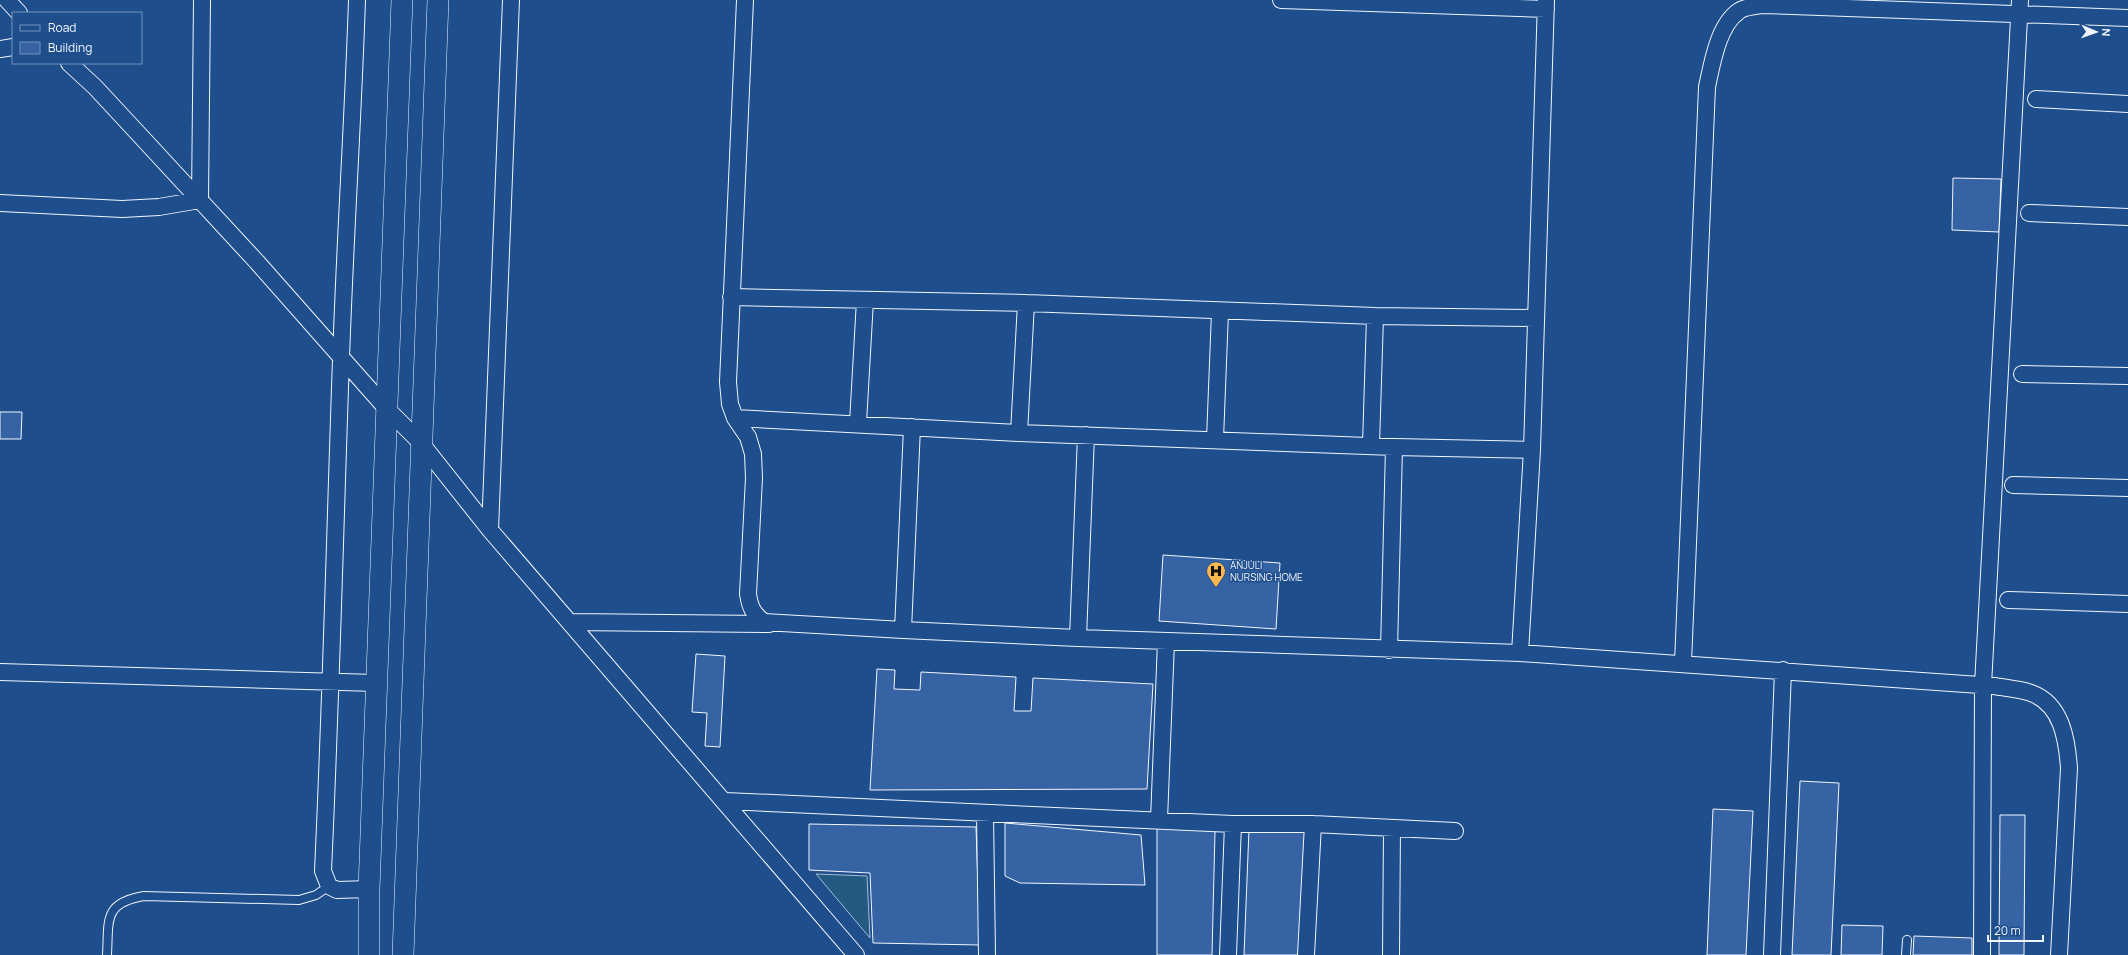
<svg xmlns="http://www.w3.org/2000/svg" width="2128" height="955" font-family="Manrope,sans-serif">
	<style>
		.green { fill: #245a82; stroke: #a8bbd7 }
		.building { fill: #3563a3; stroke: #f2f6ff }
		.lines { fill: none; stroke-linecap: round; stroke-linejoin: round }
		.service-casing { stroke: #f2f6ff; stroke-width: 10 }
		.minor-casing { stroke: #f2f6ff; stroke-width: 18 }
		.tertiary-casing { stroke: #f2f6ff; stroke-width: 22 }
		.service { stroke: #1f4e8c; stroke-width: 8 }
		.minor { stroke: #1f4e8c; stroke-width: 16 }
		.tertiary { stroke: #1f4e8c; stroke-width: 21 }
		.labels { text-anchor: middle; stroke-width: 3; stroke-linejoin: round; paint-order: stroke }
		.poi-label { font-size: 10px; fill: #f2f6ff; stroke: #1f4e8c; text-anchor: start }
	</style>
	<rect width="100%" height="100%" fill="#1f4e8c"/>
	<path class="green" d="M816 874 867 876 870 938Z"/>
	<path class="building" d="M1953 178 2001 179 1999 232 1952 230Z
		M0 412H22L21 439H0Z
		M1163 555 1280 563 1276 629 1159 621Z
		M696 654 725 656 720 747 705 746 707 713 692 712Z
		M877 669 895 670 894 689 920 690 921 672 1016 677 1014 711H1031L1033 678 1153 684 1147 789 870 790Z
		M1800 781 1839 783 1831 955H1792Z
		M1713 809 1753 811 1746 955H1707Z
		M2000 815H2025L2024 955H1999Z
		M1005 823 1141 835 1145 885 1020 883 1005 876Z
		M809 824 976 827 980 945 873 943 870 873 809 870Z
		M1157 828 1215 831 1212 955H1157Z
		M1249 829 1306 830 1300 955H1244Z
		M1842 925 1883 926 1882 955H1841Z
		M1914 936 1972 938V955H1913Z"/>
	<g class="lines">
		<defs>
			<path id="service" d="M107 955C109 920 103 903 144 896L299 900 316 895 329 886
				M1906 955 1907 940"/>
			<path id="minor" d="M7 0 19 13
				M357 0C353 120 345 239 341 359 335 530 331 700 323 871L329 886 337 890 369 889
				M745 0 728 382 730 404 735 418 748 437 753 454 754 478 748 594C750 607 753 614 764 622L903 630 1078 638 1520 653 1994 686C2006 688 2020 689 2031 693 2062 704 2067 740 2069 768L2059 955
				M1281 0 1546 9
				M0 49 13 47
				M69 63 95 87 147 143 257 262 386 408 421 443 490 530 856 955
				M2036 99 2128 104
				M0 203 122 209 159 207 200 200 202 0
				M2029 213 2128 217
				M731 297 1026 303 1375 316 1535 318
				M2022 374 2128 376
				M735 418 1019 433 1394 447 1532 450
				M858 423 865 300
				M1019 433 1026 303
				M1215 439 1220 312
				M1371 445 1375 316
				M2013 485 2128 488
				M490 530 511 0
				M2008 600 2128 604
				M571 622 769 624
				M903 630 912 427
				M1078 638 1086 435
				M1389 650 1394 447
				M1520 653 1532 450 1546 0
				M1683 663 1707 87C1712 64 1718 25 1739 11 1744 7 1756 6 1763 5L2128 18
				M0 672 376 683
				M726 801 1233 824H1313L1455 831
				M985 813 987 955
				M1159 820 1166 641
				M1228 955 1233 824
				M1306 955 1313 824
				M1391 955 1392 828
				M1772 955 1783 670
				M1982 955 1983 685 2020 0"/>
			<path id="tertiary" d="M369 955V889L402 0
				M403 955 438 0"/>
		</defs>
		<use href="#service" class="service-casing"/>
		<use href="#minor" class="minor-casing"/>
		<use href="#tertiary" class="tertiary-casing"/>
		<use href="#service" class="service"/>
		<use href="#minor" class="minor"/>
		<use href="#tertiary" class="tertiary"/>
	</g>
	<defs>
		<symbol id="hospital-pin" viewBox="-11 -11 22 30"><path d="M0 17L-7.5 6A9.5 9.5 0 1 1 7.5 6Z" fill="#ffb74d" stroke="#1f4e8c"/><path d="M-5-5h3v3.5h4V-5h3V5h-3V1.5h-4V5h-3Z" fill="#111"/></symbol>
	</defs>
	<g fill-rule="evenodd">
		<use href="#hospital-pin" x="1205" y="560" width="22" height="30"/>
	</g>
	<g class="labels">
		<g class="poi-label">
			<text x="1230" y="569">ANJULI<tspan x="1230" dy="12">NURSING HOME</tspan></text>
		</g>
	</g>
	<rect x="12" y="12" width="130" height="52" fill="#1f4e8c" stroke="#7391ba"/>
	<rect x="20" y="25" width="20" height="6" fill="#1f4e8c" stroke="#7391ba"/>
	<text x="48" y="32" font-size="12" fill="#f2f6ff">Road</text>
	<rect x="20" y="42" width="20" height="12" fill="#3563a3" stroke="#7391ba"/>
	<text x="48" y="52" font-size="12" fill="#f2f6ff">Building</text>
	<g transform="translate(2096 32) rotate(92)" stroke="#1f4e8c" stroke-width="3" paint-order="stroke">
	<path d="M0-3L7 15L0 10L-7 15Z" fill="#f2f6ff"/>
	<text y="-6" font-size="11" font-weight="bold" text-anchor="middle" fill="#f2f6ff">N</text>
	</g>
	<path d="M1988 935v6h55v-6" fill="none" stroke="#f2f6ff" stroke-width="2"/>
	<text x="1994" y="935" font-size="12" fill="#f2f6ff" stroke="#1f4e8c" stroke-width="3" paint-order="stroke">20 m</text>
</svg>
